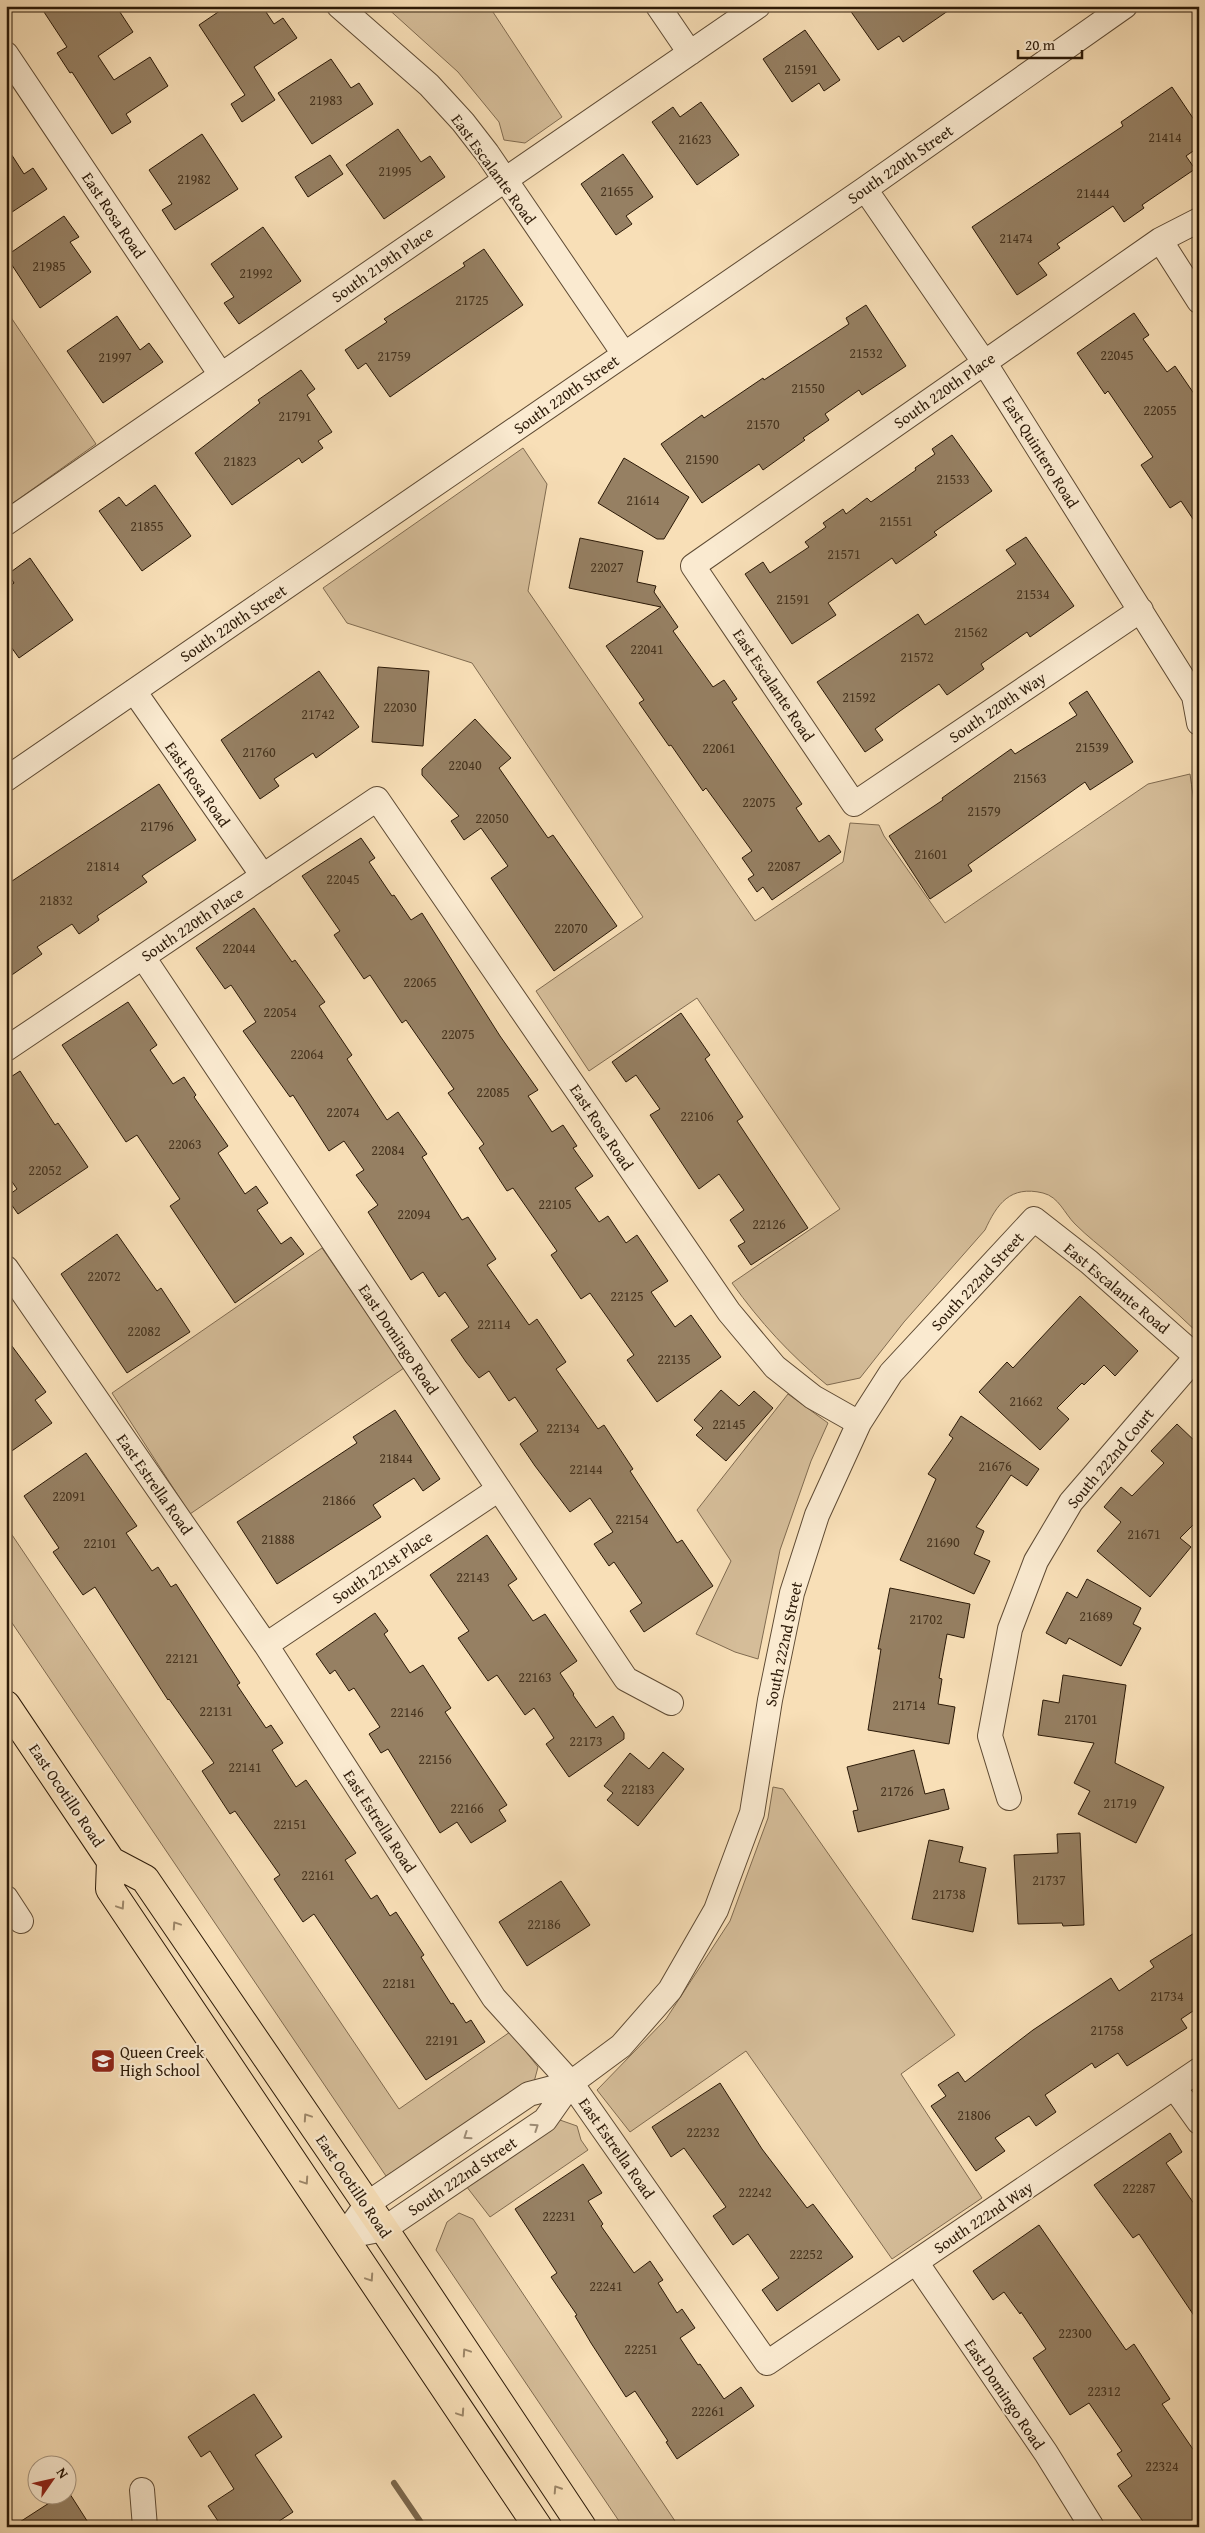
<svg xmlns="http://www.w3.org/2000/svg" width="1205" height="2533" font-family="'Gentium Book Plus',serif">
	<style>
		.green { fill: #d5bd99; stroke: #806b50 }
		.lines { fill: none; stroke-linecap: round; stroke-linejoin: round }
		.stream { stroke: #7c684d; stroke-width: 6 }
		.building { fill: #968063; stroke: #2b1907 }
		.minor-casing { stroke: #5e4a33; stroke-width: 26 }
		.major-casing { stroke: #2b1907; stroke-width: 30 }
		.minor { stroke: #faead0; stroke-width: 24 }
		.major { stroke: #f8dfb7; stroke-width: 28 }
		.oneway { stroke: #9c8668 }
		.oneway2 { stroke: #9d8c76 }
		.labels { text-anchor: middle; stroke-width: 4.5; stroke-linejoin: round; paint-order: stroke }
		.number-label { font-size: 14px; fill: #46331e }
		.street-label { font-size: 16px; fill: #2b1907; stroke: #faead0 }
		.poi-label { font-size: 16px; fill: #2b1907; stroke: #faead0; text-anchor: start }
	</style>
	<rect width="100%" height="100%" fill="#f8dfb7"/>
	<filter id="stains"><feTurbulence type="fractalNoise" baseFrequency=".004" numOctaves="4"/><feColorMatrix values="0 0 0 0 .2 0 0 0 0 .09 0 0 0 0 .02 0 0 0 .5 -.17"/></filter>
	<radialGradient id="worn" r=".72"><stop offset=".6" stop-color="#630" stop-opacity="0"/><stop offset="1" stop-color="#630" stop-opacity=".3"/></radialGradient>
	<path class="green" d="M385 6H489L562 117 525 143 504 140 499 122 458 72Z
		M6 310 96 444 6 508Z
		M523 448 547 484 528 591 755 921 843 862 850 823 879 825 884 836 945 923 1148 784 1190 774C1194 802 1198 829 1198 857 1198 873 1191 888 1199 903V1334C1171 1307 1142 1282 1113 1257 1100 1246 1087 1236 1075 1224 1064 1213 1059 1197 1043 1193 1010 1185 997 1204 985 1230L904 1322 860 1378 827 1385C790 1355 760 1322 732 1283L840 1209 697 998 589 1071 536 991 643 917 472 663 347 623 323 588Z
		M322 1248 404 1368 190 1514 112 1393Z
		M788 1394 828 1423 811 1461 780 1550 758 1659 735 1652 696 1634 731 1561 697 1510Z
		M6 1526 399 2109 510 2032 538 2067 534 2082 386 2176 6 1614Z
		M773 1787 783 1789 955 2035 901 2074 982 2198 892 2259 746 2051 630 2132 597 2090 666 2019 730 1921 768 1818Z
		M557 2119 577 2126 581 2140 588 2150 490 2217 463 2182Z
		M459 2213 473 2219 679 2527H623L436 2250 447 2222Z"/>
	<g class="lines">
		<path class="stream" d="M394 2483 424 2527"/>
	</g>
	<path class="building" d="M54 6H116L133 32 98 56 114 80 150 57 168 86 126 114 131 122 112 134 72 72 70 73 57 53 67 47 44 12Z
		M227 6H262L274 24 283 18 297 38 254 67 275 100 242 122 231 104 245 95 199 25Z
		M847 6H955L903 42 899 36 878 50Z
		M805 30 840 80 824 91 819 83 792 102 763 59Z
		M331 59 351 88 359 83 373 104 312 144 278 93Z
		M1172 87 1199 127V147L1186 156 1195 169 1142 205 1144 208 1124 222 1113 206 1057 244 1060 248 1038 263 1047 275 1017 295 972 227 1123 126 1121 122Z
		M701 102 739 155 697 185 652 122 673 107 680 117Z
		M398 129 421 162 430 156 445 177 384 219 346 165Z
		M202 134 238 189 175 230 162 210 172 204 149 170Z
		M6 146 24 174 33 168 47 189 6 216Z
		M623 154 653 197 626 216 632 224 616 235 581 184Z
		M330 155 343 174 308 197 295 177Z
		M64 216 79 237 70 242 91 272 40 308 6 256Z
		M263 227 301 281 239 324 224 303 234 297 211 264Z
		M484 249 523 305 390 397 366 363 358 369 345 350 387 322 384 319 465 266 463 263Z
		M866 305 906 366 862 395 859 390 825 414 829 420 803 438 805 440 763 470 759 464 702 503 661 444 702 415 704 418 763 378 764 380 849 324 846 318Z
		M1134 313 1149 335 1143 339 1167 372 1175 366 1199 401V528L1181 501 1170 508 1141 465 1153 457 1108 391 1105 394 1077 353Z
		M117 316 140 350 149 343 163 362 103 403 67 351Z
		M301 370 315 389 307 395 332 432 318 441 323 448 302 463 299 458 232 505 195 453 260 403 258 400Z
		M952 435 992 491 934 532 937 535 896 564 892 558 828 603 836 615 792 644 745 574 763 562 770 573 809 547 805 542 826 527 823 523 843 509 846 514 867 498 871 502 916 470 915 468 935 454 932 449Z
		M624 458 689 497 664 539H657L598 503Z
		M155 485 191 536 142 571 99 511 119 497 126 506Z
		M1026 537 1074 606 1030 637 1027 632 981 664 984 669 947 695 939 684 900 711 875 729 883 740 865 752 817 682 918 614 925 625 1016 564 1006 550Z
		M580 538 643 551 637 582 656 586 654 592 678 627 673 631 713 687 724 680 737 699 732 702 802 804 796 808 819 842 829 835 841 852 772 900 763 887 757 892 748 879 754 875 742 858 752 851 706 788 703 791 671 745 669 746 639 703 644 700 606 646 661 607 569 588Z
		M30 558 73 620 19 658 6 640V589L14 583 8 574Z
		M378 667 429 671 423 746 372 742Z
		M319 671 359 727 316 758 313 753 274 779 279 786 260 799 221 740Z
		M1087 691 1133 762 1090 790 1085 782 968 865 972 871 930 899 889 836 943 800 942 798 1011 749 1015 754 1077 715 1069 703Z
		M475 719 511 758 499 768 548 838 553 835 617 926 554 971 491 878 508 866 481 828 464 840 451 821 459 816 422 775V769Z
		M159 784 196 840 142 876 147 882 97 916 99 920 79 934 72 924 37 947 42 954 6 979V885Z
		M361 838 375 858 369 862 392 896 394 895 411 920 422 913 500 1036 538 1090 528 1096 552 1132 563 1125 577 1146 573 1148 593 1176 575 1188 599 1222 608 1216 626 1243 637 1235 668 1281 651 1292 675 1327 691 1315 721 1357 657 1402 627 1360 634 1355 590 1293 581 1299 551 1255 557 1251 513 1188 507 1191 479 1148 484 1144 448 1093 454 1089 406 1020 402 1023 370 975 364 979 334 935 340 931 302 876Z
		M254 908 292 962 295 960 325 1002 319 1006 352 1055 347 1059 387 1120 398 1112 427 1154 422 1157 462 1220 468 1217 496 1259 487 1265 529 1325 537 1319 566 1362 556 1369 598 1429 604 1425 633 1469 630 1471 677 1543 682 1540 713 1586 644 1632 630 1611 642 1603 614 1562 609 1566 594 1544 613 1532 590 1498 570 1512 535 1466 520 1444 538 1431 515 1397 509 1401 489 1371 479 1378 466 1362 451 1340 469 1327 445 1292 439 1297 423 1272 411 1280 368 1212 378 1205 356 1175 364 1170 344 1141 329 1151 293 1095 290 1097 243 1031 256 1022 231 985 225 989 196 948Z
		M128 1002 157 1045 150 1050 173 1084 184 1077 196 1095 194 1097 228 1146 218 1153 245 1194 256 1186 268 1203 257 1210 281 1244 291 1237 304 1254 235 1303 170 1206 180 1199 137 1135 126 1142 62 1045Z
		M681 1013 710 1055 705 1059 743 1117 737 1121 808 1228 751 1265 738 1246 745 1242 730 1220 744 1210 719 1174 699 1189 650 1115 660 1109 636 1075 626 1082 612 1062Z
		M20 1071 55 1125 58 1123 88 1167 18 1214 6 1197 17 1189 6 1173V1080Z
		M117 1234 157 1291 161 1288 190 1332 127 1373 61 1274Z
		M1080 1296 1138 1351 1115 1376 1104 1365 1084 1385 1082 1383 1057 1408 1069 1419 1040 1450 979 1392 1007 1362 1013 1368Z
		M6 1338 46 1392 35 1400 52 1423 6 1455Z
		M721 1390 739 1406 754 1391 773 1408 726 1461 696 1435 703 1428 694 1420Z
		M395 1410 440 1479 423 1491 414 1478 373 1505 381 1517 277 1584 237 1522 357 1443 353 1437Z
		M961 1416 1039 1469 1027 1486 1011 1475 976 1527 984 1531 974 1554 990 1561 974 1594 900 1560 936 1479 928 1474 953 1438 949 1435Z
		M1177 1424 1199 1445V1519L1180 1538 1191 1547 1150 1597 1097 1551 1121 1522 1104 1507 1121 1487 1132 1496 1164 1463 1151 1451Z
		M86 1453 137 1526 126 1533 152 1571 158 1567 171 1587 176 1584 240 1683 237 1685 266 1728 271 1725 283 1743 272 1750 296 1787 306 1780 356 1853 345 1860 371 1899 377 1895 390 1916 396 1912 424 1955 421 1957 451 2004 453 2003 466 2023 471 2020 485 2042 426 2080 314 1914 303 1922 274 1879 280 1875 235 1811 230 1814 202 1771 214 1763 169 1699 168 1700 95 1587 83 1595 53 1552 59 1548 24 1496Z
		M487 1535 517 1579 508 1585 533 1621 545 1614 577 1661 560 1673 574 1694 573 1695 596 1728 613 1716 624 1733V1739L569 1777 546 1744 554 1738 534 1708 525 1715 497 1675 488 1681 458 1638 469 1631 430 1575Z
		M1087 1579 1141 1608 1133 1624 1141 1628 1121 1666 1069 1638 1066 1644 1046 1633 1067 1592 1077 1598Z
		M890 1588 970 1604 964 1638 947 1634 939 1678 942 1679 938 1704 955 1707 949 1744 868 1730 881 1649H878Z
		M375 1613 388 1631 384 1634 410 1673 423 1665 451 1708 445 1712 507 1805 499 1810 506 1821 471 1843 457 1822 440 1833 388 1749 381 1753 369 1734 380 1727 354 1688 349 1691 335 1670 330 1674 316 1654Z
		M1063 1675 1126 1685 1115 1763 1164 1787 1136 1843 1078 1814 1090 1791 1074 1783 1094 1743 1038 1735 1043 1700 1059 1703Z
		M914 1750 925 1794 944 1789 949 1809 858 1832 853 1811 858 1810 847 1767Z
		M663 1752 684 1769 638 1826 607 1800 613 1793 604 1786 630 1753 649 1769Z
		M1080 1833 1084 1925 1063 1926 1062 1923 1018 1924 1014 1855 1058 1853 1057 1834Z
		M929 1840 963 1847 959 1862 986 1868 973 1932 912 1919Z
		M561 1881 590 1925 527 1966 499 1922Z
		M1199 1930V2007L1181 2019 1187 2028 1127 2066 1118 2053 1095 2068 1092 2063 1045 2095 1056 2112 1036 2126 1029 2116 995 2138 1005 2151 976 2171 931 2106 946 2096 938 2085 958 2072 965 2082 1033 2030 1111 1978 1119 1991 1154 1967 1150 1961Z
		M720 2083 762 2149 807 2208 813 2204 853 2257 777 2311 762 2290 779 2278 748 2234 733 2245 713 2216 726 2207 684 2148 671 2157 652 2127Z
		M1170 2133 1182 2152 1166 2163 1199 2211V2323L1139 2234 1133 2238 1094 2185Z
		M583 2164 602 2193 588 2201 603 2224 601 2226 634 2273 650 2261 663 2280 658 2283 677 2313 682 2309 695 2328 680 2338 698 2365 700 2364 724 2399 741 2387 754 2406 677 2459 666 2442 668 2441 635 2391 626 2397 591 2343 575 2316 577 2315 551 2277 557 2273 515 2209Z
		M1039 2225 1126 2350 1134 2344 1170 2399 1162 2404 1199 2458V2527H1147L1118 2486 1132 2476 1117 2454 1122 2451 1089 2403 1070 2415 1033 2358 1046 2349 1021 2312 1020 2314 1004 2292 993 2300 973 2271Z
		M254 2394 282 2437 255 2455 293 2512 270 2527H222L208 2506 234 2489 210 2451 201 2457 188 2437Z
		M68 2491 91 2527H12L60 2496H68Z"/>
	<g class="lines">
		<defs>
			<path id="minor" d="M339 6 429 85 463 122 487 153 624 354
				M658 6 690 53
				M6 54 221 375
				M865 189 984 362 1194 696 1199 723
				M1160 240 1199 301
				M6 523 758 6
				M1141 610 854 804 693 566 1160 240 1199 220
				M134 691 263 876
				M6 779 865 189 1125 6
				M143 957 626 1679 671 1703
				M6 1049 377 799 729 1312 775 1367 813 1397 859 1423
				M6 1268 266 1645 494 1998 571 2083 767 2363 1199 2070
				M266 1645 499 1489
				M1009 1798 990 1736 1010 1629 1036 1561 1071 1502 1196 1357
				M6 1898 21 1921
				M1174 2087 1199 2122
				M343 2237 384 2229 545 2120 571 2083 621 2046 670 1990 716 1910 752 1813 770 1700 792 1593 817 1515 859 1423 891 1373 1034 1219 1089 1262 1199 1359
				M343 2237 367 2204 529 2094 571 2083
				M916 2262 1046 2453 1092 2527
				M142 2490 145 2527"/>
			<path id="major" d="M6 1705 111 1861 145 1879 384 2229 582 2527
				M111 1861 110 1889 538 2527"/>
		</defs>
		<use href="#minor" class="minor-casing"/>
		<use href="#major" class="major-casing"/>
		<use href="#minor" class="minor"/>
		<use href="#major" class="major"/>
	</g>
	<defs><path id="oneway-chevron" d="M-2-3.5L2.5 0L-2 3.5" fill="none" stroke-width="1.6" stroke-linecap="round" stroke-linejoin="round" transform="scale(1.25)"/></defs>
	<g class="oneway">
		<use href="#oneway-chevron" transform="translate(121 1906) rotate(56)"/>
		<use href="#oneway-chevron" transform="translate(176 1925) rotate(-124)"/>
		<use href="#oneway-chevron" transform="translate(307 2117) rotate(-124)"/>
		<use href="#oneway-chevron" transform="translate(305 2181) rotate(56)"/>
		<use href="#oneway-chevron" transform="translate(370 2278) rotate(56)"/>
		<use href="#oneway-chevron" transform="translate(466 2352) rotate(-124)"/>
		<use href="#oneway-chevron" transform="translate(461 2413) rotate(56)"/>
		<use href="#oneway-chevron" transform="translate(557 2489) rotate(-123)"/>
	</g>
	<g class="oneway2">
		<use href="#oneway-chevron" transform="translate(535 2127) rotate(-34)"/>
		<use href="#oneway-chevron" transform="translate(467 2136) rotate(146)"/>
	</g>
	<defs>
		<symbol id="school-square" viewBox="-11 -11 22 22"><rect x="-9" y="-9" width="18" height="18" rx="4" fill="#8f2418" stroke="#faead0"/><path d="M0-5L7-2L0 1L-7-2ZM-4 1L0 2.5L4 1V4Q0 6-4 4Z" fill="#fff"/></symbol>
	</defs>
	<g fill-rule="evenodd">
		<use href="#school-square" x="89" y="2047" width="28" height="28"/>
	</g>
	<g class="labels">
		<g class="number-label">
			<text x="801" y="74">21591</text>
			<text x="326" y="105">21983</text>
			<text x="1165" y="142">21414</text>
			<text x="695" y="144">21623</text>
			<text x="395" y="176">21995</text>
			<text x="194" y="184">21982</text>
			<text x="617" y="196">21655</text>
			<text x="1093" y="198">21444</text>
			<text x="1016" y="243">21474</text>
			<text x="49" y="271">21985</text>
			<text x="256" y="278">21992</text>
			<text x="472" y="305">21725</text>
			<text x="866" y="358">21532</text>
			<text x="1117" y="360">22045</text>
			<text x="394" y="361">21759</text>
			<text x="115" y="362">21997</text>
			<text x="808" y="393">21550</text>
			<text x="1160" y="415">22055</text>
			<text x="295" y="421">21791</text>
			<text x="763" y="429">21570</text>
			<text x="702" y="464">21590</text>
			<text x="240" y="466">21823</text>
			<text x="953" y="484">21533</text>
			<text x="643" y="505">21614</text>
			<text x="896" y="526">21551</text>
			<text x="147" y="531">21855</text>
			<text x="844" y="559">21571</text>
			<text x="607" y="572">22027</text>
			<text x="1033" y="599">21534</text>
			<text x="793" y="604">21591</text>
			<text x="971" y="637">21562</text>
			<text x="647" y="654">22041</text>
			<text x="917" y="662">21572</text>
			<text x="859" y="702">21592</text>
			<text x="400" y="712">22030</text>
			<text x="318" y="719">21742</text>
			<text x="1092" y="752">21539</text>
			<text x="719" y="753">22061</text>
			<text x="259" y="757">21760</text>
			<text x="465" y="770">22040</text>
			<text x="1030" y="783">21563</text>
			<text x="759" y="807">22075</text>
			<text x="984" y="816">21579</text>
			<text x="492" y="823">22050</text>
			<text x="157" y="831">21796</text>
			<text x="931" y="859">21601</text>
			<text x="103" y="871">21814</text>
			<text x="784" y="871">22087</text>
			<text x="343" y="884">22045</text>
			<text x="56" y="905">21832</text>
			<text x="571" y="933">22070</text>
			<text x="239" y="953">22044</text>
			<text x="420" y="987">22065</text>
			<text x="280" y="1017">22054</text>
			<text x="458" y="1039">22075</text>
			<text x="307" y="1059">22064</text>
			<text x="493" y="1097">22085</text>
			<text x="343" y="1117">22074</text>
			<text x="697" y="1121">22106</text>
			<text x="185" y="1149">22063</text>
			<text x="388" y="1155">22084</text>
			<text x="45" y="1175">22052</text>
			<text x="555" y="1209">22105</text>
			<text x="414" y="1219">22094</text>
			<text x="769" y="1229">22126</text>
			<text x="104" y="1281">22072</text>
			<text x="627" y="1301">22125</text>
			<text x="494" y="1329">22114</text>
			<text x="144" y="1336">22082</text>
			<text x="674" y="1364">22135</text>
			<text x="1026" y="1406">21662</text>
			<text x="729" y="1429">22145</text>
			<text x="563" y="1433">22134</text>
			<text x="396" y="1463">21844</text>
			<text x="995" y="1471">21676</text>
			<text x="586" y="1474">22144</text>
			<text x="69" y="1501">22091</text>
			<text x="339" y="1505">21866</text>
			<text x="632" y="1524">22154</text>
			<text x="1144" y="1539">21671</text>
			<text x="278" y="1544">21888</text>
			<text x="943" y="1547">21690</text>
			<text x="100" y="1548">22101</text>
			<text x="473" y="1582">22143</text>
			<text x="1096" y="1621">21689</text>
			<text x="926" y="1624">21702</text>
			<text x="182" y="1663">22121</text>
			<text x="535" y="1682">22163</text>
			<text x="909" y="1710">21714</text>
			<text x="216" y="1716">22131</text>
			<text x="407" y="1717">22146</text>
			<text x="1081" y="1724">21701</text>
			<text x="586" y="1746">22173</text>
			<text x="435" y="1764">22156</text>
			<text x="245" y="1772">22141</text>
			<text x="638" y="1794">22183</text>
			<text x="897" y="1796">21726</text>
			<text x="1120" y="1808">21719</text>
			<text x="467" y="1813">22166</text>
			<text x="290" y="1829">22151</text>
			<text x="318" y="1880">22161</text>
			<text x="1049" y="1885">21737</text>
			<text x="949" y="1899">21738</text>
			<text x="544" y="1929">22186</text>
			<text x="399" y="1988">22181</text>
			<text x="1167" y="2001">21734</text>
			<text x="1107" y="2035">21758</text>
			<text x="442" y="2045">22191</text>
			<text x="974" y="2120">21806</text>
			<text x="703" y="2137">22232</text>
			<text x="1139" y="2193">22287</text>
			<text x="755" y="2197">22242</text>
			<text x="559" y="2221">22231</text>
			<text x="806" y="2259">22252</text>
			<text x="606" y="2291">22241</text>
			<text x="1075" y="2338">22300</text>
			<text x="641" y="2354">22251</text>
			<text x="1104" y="2396">22312</text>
			<text x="708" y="2416">22261</text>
			<text x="1162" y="2471">22324</text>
		</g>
		<g class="street-label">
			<text transform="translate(900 164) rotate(-35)" y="6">South 220th Street</text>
			<text transform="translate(494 169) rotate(54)" y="6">East Escalante Road</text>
			<text transform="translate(114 215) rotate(56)" y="6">East Rosa Road</text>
			<text transform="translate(382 264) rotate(-35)" y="6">South 219th Place</text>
			<text transform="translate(944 390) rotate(-35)" y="6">South 220th Place</text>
			<text transform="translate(566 394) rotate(-35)" y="6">South 220th Street</text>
			<text transform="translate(1041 452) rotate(58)" y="6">East Quintero Road</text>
			<text transform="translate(233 623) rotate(-34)" y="6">South 220th Street</text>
			<text transform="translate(774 685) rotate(56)" y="6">East Escalante Road</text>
			<text transform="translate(997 707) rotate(-34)" y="6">South 220th Way</text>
			<text transform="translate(198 784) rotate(55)" y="6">East Rosa Road</text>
			<text transform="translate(192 924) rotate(-34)" y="6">South 220th Place</text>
			<text transform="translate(602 1127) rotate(56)" y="6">East Rosa Road</text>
			<text transform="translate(977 1281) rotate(-47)" y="6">South 222nd Street</text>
			<text transform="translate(1117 1288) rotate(40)" y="6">East Escalante Road</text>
			<text transform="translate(399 1339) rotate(56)" y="6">East Domingo Road</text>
			<text transform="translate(1110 1458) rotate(-50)" y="6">South 222nd Court</text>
			<text transform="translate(155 1484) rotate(55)" y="6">East Estrella Road</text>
			<text transform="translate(382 1567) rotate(-34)" y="6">South 221st Place</text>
			<text transform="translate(783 1644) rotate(-78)" y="6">South 222nd Street</text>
			<text transform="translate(67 1795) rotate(56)" y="6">East Ocotillo Road</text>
			<text transform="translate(380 1821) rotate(57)" y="6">East Estrella Road</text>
			<text transform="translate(617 2148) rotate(55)" y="6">East Estrella Road</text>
			<text transform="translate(462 2176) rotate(-34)" y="6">South 222nd Street</text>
			<text transform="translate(354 2186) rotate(56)" y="6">East Ocotillo Road</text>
			<text transform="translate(983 2217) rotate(-34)" y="6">South 222nd Way</text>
			<text transform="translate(1005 2394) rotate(56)" y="6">East Domingo Road</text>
		</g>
		<g class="poi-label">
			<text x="120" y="2058">Queen Creek<tspan x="120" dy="18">High School</tspan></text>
		</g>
	</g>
	<rect width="1205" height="2533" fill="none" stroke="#f8dfb7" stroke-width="25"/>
	<rect x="8" y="8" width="1190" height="2518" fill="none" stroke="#2b1907" stroke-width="2.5"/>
	<rect x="12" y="12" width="1180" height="2508" fill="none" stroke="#2b1907"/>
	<g transform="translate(52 2480) rotate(56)"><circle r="24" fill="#faead0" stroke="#a79680"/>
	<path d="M0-4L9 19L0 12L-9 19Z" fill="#8f2418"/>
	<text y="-8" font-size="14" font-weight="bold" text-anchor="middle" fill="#2b1907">N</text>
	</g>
	<path d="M1018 50v8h64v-8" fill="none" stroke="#2b1907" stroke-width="2.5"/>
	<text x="1025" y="50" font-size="15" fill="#2b1907" stroke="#faead0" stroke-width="4" paint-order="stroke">20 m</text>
	<rect width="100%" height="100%" filter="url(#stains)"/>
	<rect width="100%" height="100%" fill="url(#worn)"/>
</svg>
